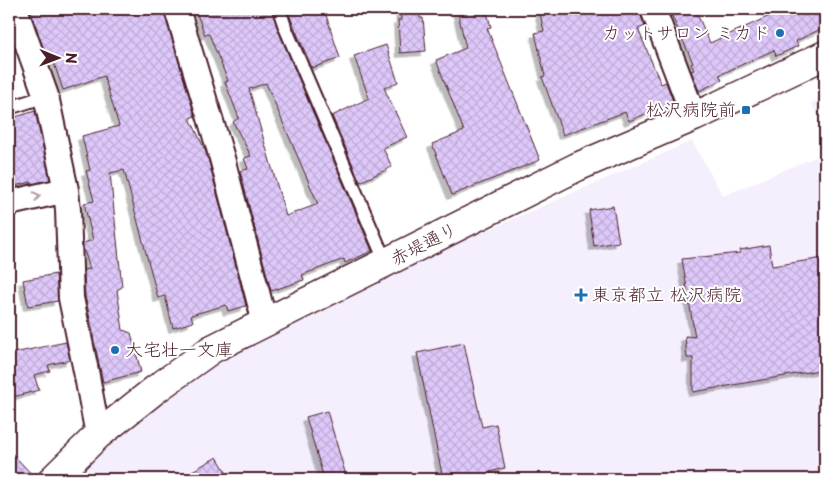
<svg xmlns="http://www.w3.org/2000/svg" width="834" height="488" font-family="'Playpen Sans','Klee One',sans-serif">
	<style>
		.built { fill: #f5eefd }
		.building { fill: url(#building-cross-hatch); stroke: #4a1f2b; fill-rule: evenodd; filter: url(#shadow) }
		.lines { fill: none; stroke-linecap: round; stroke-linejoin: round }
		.lane-casing { stroke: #4a1f2b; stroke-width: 16 }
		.street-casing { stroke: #4a1f2b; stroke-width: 28 }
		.secondary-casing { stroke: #4a1f2b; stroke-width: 31 }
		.lane { stroke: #fff; stroke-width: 12 }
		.street { stroke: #fff; stroke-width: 24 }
		.secondary { stroke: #fff; stroke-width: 28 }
		.oneway { stroke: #ae9aa0 }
		.poi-dot { fill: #1f6fb2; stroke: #fff; stroke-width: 2 }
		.labels { text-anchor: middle; stroke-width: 4; stroke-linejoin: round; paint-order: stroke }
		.poi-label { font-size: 18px; fill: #4a1f2b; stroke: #fff; text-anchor: end }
		.street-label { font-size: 18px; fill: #4a1f2b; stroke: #fff }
	</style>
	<defs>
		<pattern id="building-cross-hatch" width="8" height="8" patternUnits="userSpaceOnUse" patternTransform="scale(1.25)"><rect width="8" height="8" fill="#ddc8f9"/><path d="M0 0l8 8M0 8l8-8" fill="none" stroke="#bfabd6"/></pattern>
		<filter id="shadow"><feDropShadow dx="-4.5" dy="4.5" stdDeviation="0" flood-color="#0004"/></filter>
	</defs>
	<rect width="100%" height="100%" fill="#fff"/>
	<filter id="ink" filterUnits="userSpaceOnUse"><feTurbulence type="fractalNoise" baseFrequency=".02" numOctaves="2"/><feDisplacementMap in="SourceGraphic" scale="10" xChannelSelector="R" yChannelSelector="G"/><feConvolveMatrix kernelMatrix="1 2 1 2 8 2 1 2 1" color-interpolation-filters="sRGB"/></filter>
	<g filter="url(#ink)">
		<path class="built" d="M825 96V129L811 103Z
			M692 141 723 196 825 153V479H73L166 390 229 341 444 249Z"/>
		<path class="building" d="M30 9H128L130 15 150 9H164V13L195 116 190 118 205 150 209 162 246 306 228 311 226 305 191 315 193 322 173 328 165 296 158 298 124 170 110 173 122 287 117 290 123 330 131 333 141 372 103 382 93 337H94L85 296 84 270 90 269 83 247V243L93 240 84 203 94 201 86 171 90 170 82 136 119 126 104 76 63 90 53 60 48 62Z
			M195 9H271L278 30 372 251 345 263 344 259 302 275 304 280 271 291 240 171 248 169 244 158 251 156 233 122 239 118 225 82 228 81 209 34 205 35ZM266 83 318 204 286 216 249 89Z
			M287 9H324L340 58 312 68 293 24Z
			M400 9H419L420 18H423L426 51 400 53 398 20H401Z
			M457 9H486L491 27 487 28 540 160 452 195 432 144 464 131 436 60 466 48Z
			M539 9H640V14L645 26 638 29 661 84 666 82 674 104 653 113 652 111 629 121 625 112 563 135 542 77 545 76 535 33 544 31Z
			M668 9H695L710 43 785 9H825V27L796 41 798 46 776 56 774 50 719 75 722 80 699 91 691 71 694 70 691 64 693 63 672 16H671Z
			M386 45 398 82 384 88 407 137 383 148 392 167 360 182 332 116 369 98 354 56Z
			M35 111 50 180 32 184V182L9 187V119Z
			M613 206 619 242 594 246 589 210Z
			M769 245 772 266 824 258 825 274V306L820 307 825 352V369L693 392V358H687L685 336 695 337 682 259 740 253V250Z
			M56 274 58 301 28 306 23 280Z
			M66 342 70 360 48 365 50 371 34 375 39 390 9 398V354Z
			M464 343 482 427 496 424 505 468 490 472 492 479H443L417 353Z
			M327 411 347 479H324L306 417Z
			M9 450 36 479H9Z
			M217 457 230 479H178Z"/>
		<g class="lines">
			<defs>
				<path id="lane" d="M279 9 285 27 386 263
					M9 108 46 96"/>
				<path id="street" d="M15 9 46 96 66 190 68 210 71 298 86 371 98 435
					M177 9 222 158 265 323
					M653 9 694 117
					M9 203 66 190"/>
				<path id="secondary" d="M53 479 98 435 156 389 212 349 577 167 694 117 825 55"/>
			</defs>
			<use href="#lane" class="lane-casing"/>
			<use href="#street" class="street-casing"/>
			<use href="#secondary" class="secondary-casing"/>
			<use href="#lane" class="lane"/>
			<use href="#street" class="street"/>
			<use href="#secondary" class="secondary"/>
		</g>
		<defs><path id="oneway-chevron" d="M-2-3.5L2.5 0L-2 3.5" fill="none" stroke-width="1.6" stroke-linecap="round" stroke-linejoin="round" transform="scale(1.25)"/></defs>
		<use class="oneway" href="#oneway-chevron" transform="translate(37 196) rotate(-13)"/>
	</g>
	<g class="poi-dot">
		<circle cx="780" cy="33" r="5"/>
		<rect x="741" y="105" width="10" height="10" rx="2.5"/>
		<path d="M578.5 287.5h5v5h5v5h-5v5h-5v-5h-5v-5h5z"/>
		<circle cx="115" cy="350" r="5"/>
	</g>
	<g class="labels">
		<g class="poi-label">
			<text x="770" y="39">カットサロン ミカド</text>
			<text x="736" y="116">松沢病院前</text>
			<text x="592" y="301" text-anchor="start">東京都立 松沢病院</text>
			<text x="125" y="356" text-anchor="start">大宅壮一文庫</text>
		</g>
		<g class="street-label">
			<text transform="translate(424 244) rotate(-27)" y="6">赤堤通り</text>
		</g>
	</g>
	<rect width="834" height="488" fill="none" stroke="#fff" stroke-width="30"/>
	<rect x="15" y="15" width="804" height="458" fill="none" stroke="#4a1f2b" stroke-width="2" filter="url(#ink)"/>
	<g transform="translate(58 58) rotate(91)" stroke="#ffffff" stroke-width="4" paint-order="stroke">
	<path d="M0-4L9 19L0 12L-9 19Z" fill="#4a1f2b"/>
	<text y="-8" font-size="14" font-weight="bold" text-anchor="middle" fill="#4a1f2b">N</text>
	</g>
</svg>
